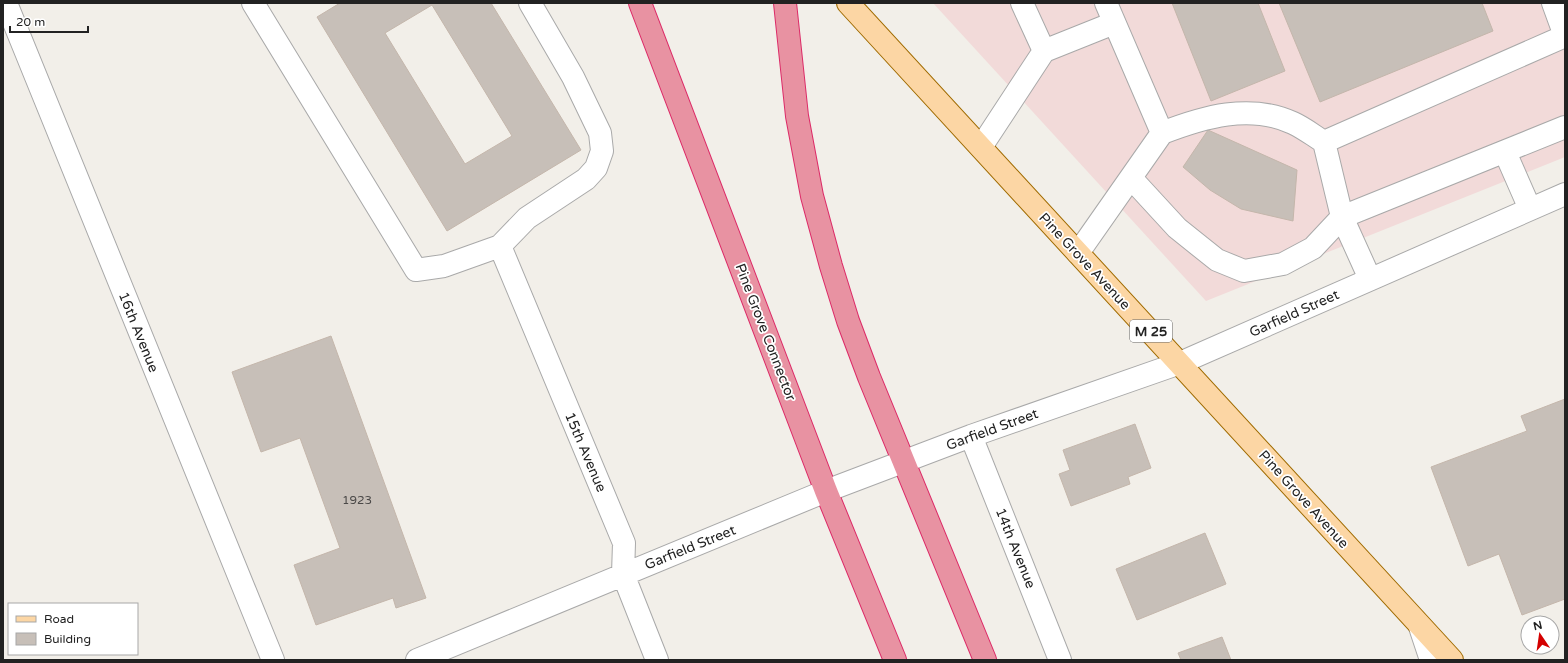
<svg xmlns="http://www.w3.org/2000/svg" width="1568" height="663" font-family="'Varela Round',sans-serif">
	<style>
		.commercial { fill: #f2dad9 }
		.building { fill: #c7bfb8; stroke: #c4b6ab; fill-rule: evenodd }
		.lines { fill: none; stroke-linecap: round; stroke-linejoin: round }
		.minor-casing { stroke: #a9a9a9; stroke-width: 24 }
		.major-casing { stroke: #a06b00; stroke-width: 24 }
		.highway-casing { stroke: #dc2a67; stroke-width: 24 }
		.minor { stroke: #fff; stroke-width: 22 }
		.major { stroke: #fcd6a4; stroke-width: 22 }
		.highway { stroke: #e892a2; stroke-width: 22 }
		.labels { text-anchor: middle; stroke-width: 3.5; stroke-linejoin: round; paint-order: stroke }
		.number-label { font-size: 12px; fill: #4b4948 }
		.shield { fill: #fff; stroke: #646464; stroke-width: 1 }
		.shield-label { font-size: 13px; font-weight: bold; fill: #222 }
		.street-label { font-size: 14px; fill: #222; stroke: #fff }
	</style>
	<rect width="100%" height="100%" fill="#f2efe9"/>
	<path class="commercial" d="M933 3H1565V157L1206 301Z"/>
	<path class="building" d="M340 3H491L581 150 447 231 317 17ZM432 5 512 136 465 164 385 33Z
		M1172 3H1258L1285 71 1211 101Z
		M1279 3H1482L1493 31 1320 102Z
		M1208 130 1297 170 1293 221 1241 209 1210 190 1183 167Z
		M331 336 426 598 396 608 393 598 316 625 294 565 340 548 300 438 261 452 232 372Z
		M1565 399V599L1522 615 1499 554 1468 566 1431 467 1527 431 1521 416Z
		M1135 424 1151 468 1128 477 1130 484 1071 506 1059 474 1070 470 1063 450Z
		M1205 533 1226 584 1137 620 1116 569Z
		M1222 637 1231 660H1181L1178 653Z"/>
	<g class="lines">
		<defs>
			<path id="minor" d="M6 3 273 660
				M253 3 416 270 444 266 500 246 527 218 586 179 596 168 602 151 600 133 573 77 530 3
				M1553 3 1565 36
				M1044 51 1114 23
				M1162 133C1203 117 1250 103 1293 123 1304 128 1314 136 1324 142L1342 217 1370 279
				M1324 142 1565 36
				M981 147 1044 51 1022 3
				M1505 152 1530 209
				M1131 178 1177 228 1217 260 1244 271 1283 264 1313 248 1342 217 1565 127
				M500 246 624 543 623 574 657 660
				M1078 253 1162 133 1106 3
				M971 436 1060 660
				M1420 627 1431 660
				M417 660 826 491 971 436 1180 363 1565 194"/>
			<path id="major" d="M848 3 1452 660"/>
			<path id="highway" d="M640 3 826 491 895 660
				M785 3 797 116 812 196 831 266 848 321 869 377 985 660"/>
		</defs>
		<use href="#minor" class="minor-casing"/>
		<use href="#major" class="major-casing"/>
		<use href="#highway" class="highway-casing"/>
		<use href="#minor" class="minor"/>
		<use href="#major" class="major"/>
		<use href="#highway" class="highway"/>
	</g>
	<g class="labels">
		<g class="number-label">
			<text x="357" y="504">1923</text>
		</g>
		<rect class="shield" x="1130" y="320" width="42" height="22" rx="3"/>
		<g class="shield-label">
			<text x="1151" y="336">M 25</text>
		</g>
		<g class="street-label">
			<text transform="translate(1085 261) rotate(47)" y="5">Pine Grove Avenue</text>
			<text transform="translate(1294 313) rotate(-24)" y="5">Garfield Street</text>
			<text transform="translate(139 332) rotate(68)" y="5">16th Avenue</text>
			<text transform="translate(766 332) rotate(69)" y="5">Pine Grove Connector</text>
			<text transform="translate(992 429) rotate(-20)" y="5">Garfield Street</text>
			<text transform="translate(586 452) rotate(67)" y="5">15th Avenue</text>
			<text transform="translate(1304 499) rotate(48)" y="5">Pine Grove Avenue</text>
			<text transform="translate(690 547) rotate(-22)" y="5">Garfield Street</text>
			<text transform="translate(1016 548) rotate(68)" y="5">14th Avenue</text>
		</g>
	</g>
	<rect width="1568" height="663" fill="none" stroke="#222222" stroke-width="8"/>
	<rect x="8" y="603" width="130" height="52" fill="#ffffff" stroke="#a7a7a7"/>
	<rect x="16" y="616" width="20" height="6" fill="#fcd6a4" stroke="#a7a7a7"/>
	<text x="44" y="623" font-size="12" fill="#222222">Road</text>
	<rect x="16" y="633" width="20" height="12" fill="#c7bfb8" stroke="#a7a7a7"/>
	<text x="44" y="643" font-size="12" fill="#222222">Building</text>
	<g transform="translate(1540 635) rotate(347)"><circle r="19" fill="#ffffff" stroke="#a7a7a7"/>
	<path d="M0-3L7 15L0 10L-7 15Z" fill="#d40000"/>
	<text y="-6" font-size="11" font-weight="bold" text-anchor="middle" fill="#222222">N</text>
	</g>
	<path d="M10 26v6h78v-6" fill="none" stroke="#222222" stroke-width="2"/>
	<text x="16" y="26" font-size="12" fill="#222222" stroke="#ffffff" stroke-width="3" paint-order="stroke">20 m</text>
</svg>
